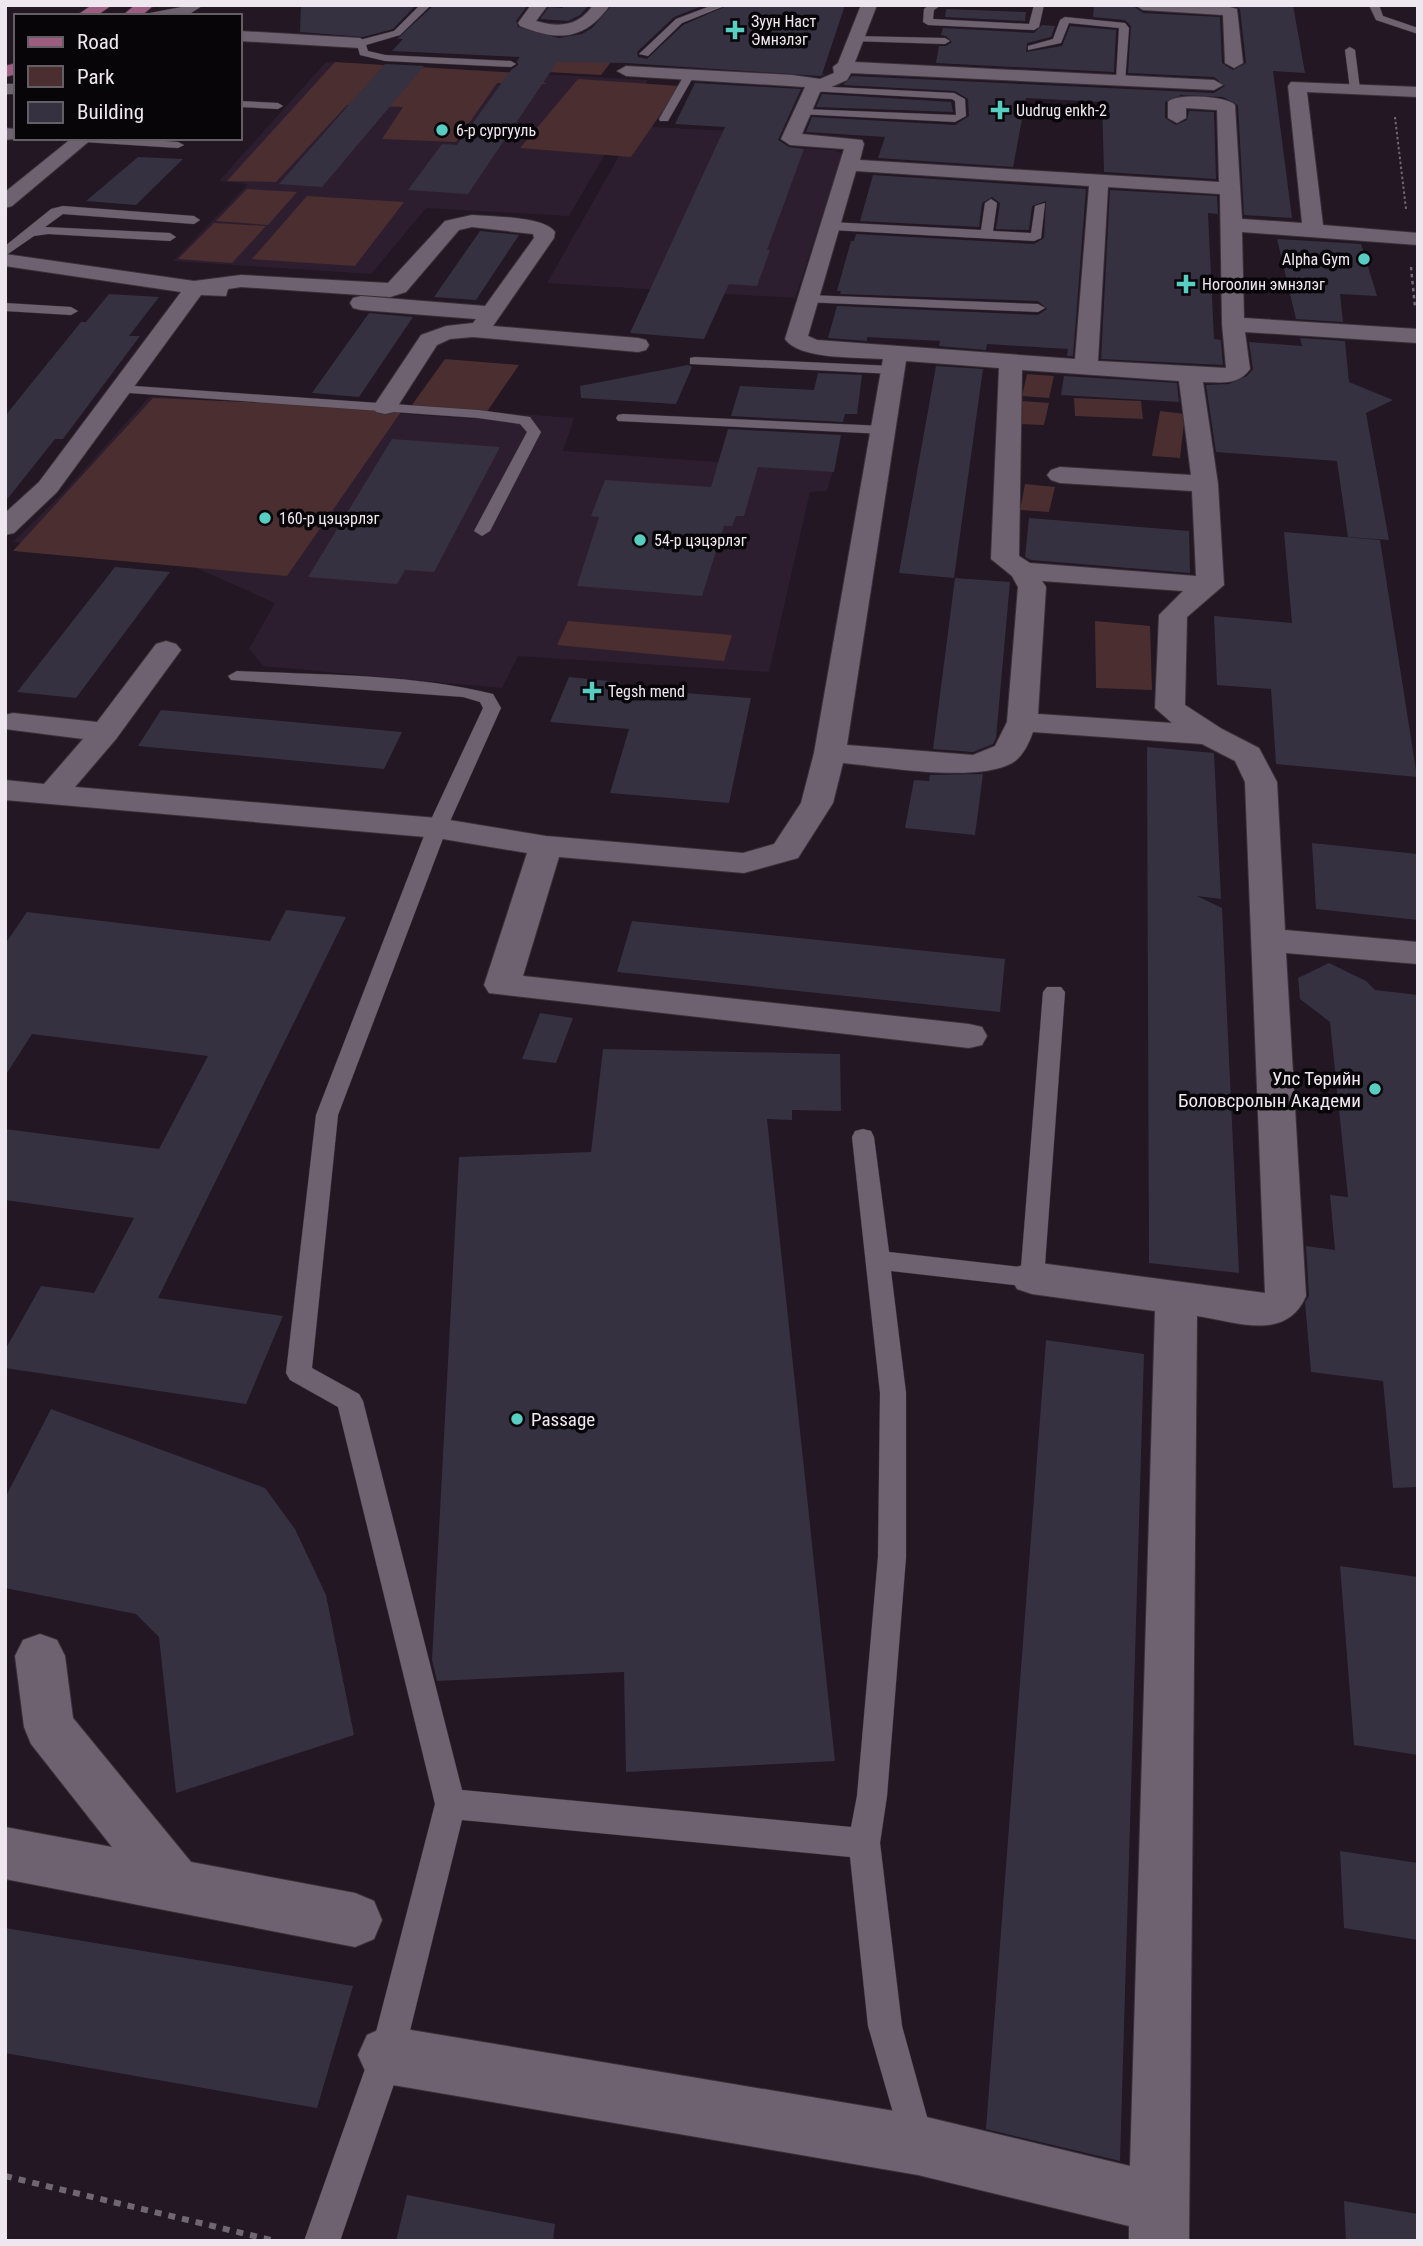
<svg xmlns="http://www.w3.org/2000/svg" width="1423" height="2246" font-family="'Roboto Condensed',sans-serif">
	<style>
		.built { fill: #2d1e2f }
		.green { fill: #4b2e2f }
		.building { fill: #353141 }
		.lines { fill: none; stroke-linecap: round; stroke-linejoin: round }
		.service-casing { stroke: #393139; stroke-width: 1 }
		.minor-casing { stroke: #393139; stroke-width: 2 }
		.primary-casing { stroke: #393139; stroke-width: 2 }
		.path-far2 { stroke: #716772; stroke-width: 2; stroke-dasharray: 2.5 2.5; stroke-linecap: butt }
		.path-far1 { stroke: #716772; stroke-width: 2.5; stroke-dasharray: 3.5 3.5; stroke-linecap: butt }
		.path { stroke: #716772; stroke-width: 6; stroke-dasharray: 7 7; stroke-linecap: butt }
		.service { fill: #6f6270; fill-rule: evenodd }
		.minor { fill: #6f6270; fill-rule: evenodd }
		.primary { fill: #9d5d81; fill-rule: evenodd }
		.poi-dot { fill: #57cec1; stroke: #080509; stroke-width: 2.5 }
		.labels { text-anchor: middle; stroke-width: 7; stroke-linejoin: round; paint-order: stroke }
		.far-poi-label { font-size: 16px; fill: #efe7ef; stroke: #080509; text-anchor: start }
		.poi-label { font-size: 19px; fill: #efe7ef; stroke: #080509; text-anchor: end }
	</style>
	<rect width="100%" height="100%" fill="#221723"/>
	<path class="built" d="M326 62 648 80 569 216 426 208 371 274 173 261 248 184 219 181Z
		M636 126 769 133 763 147 834 150 843 154 795 298 547 283Z
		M150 396 476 419 481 411 574 418 563 451 833 470 827 491 810 492 769 672 518 656 502 688 263 666 249 649 275 603 169 556 13 542 61 495Z"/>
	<path class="green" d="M557 58 611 62 601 75 547 72Z
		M335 62 534 74 546 84 497 83 456 142 382 139 403 107 347 105 276 182 227 181Z
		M578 79 680 86 631 157 520 148Z
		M247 189 297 192 268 225 216 221Z
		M307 196 404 202 355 266 252 259Z
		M214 223 266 226 232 263 178 259Z
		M445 359 519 365 484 416 409 409Z
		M1027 374 1054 376 1049 398 1022 396Z
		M153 398 403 409 287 576 13 551Z
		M1074 398 1141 401 1143 419 1075 416Z
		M1022 401 1049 403 1044 425 1017 424Z
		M1160 411 1185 414 1180 458 1152 456Z
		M1025 484 1055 487 1049 512 1020 510Z
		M568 621 732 635 724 661 557 645Z
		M1095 621 1150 626 1152 690 1096 688Z"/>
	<path class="building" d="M301 5H416L393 29 363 37 300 32Z
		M434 5 527 6 516 21 518 27 559 38 582 34 592 28 612 5H705L674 17 637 52 638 57 647 59 683 25 729 5H845L822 74H825L820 76 626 63 557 62 468 194 408 190 442 144 457 145 511 70 518 65 517 61 520 57 392 51 403 39H397Z
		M563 5H589L580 15 568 21 540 19 549 7 563 8Z
		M1094 5H1132L1143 13 1220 17 1222 63 1233 70 1246 63 1240 9 1233 5H1293L1305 73 1273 71 1292 218 1244 215 1238 105 1223 97 1181 95 1165 102V118L1176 125 1187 120 1189 111 1214 112 1216 179 1104 172 1102 102 1026 98 1013 167 878 158 885 137 806 132 812 117 955 125 969 116 968 99 955 91 843 85 852 76 1214 93 1225 86 1214 77 1128 73 1131 26 1125 20 1093 17Z
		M946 9 1026 12 1025 21 945 17Z
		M1042 25 1055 26 1051 37 1027 43 1026 52 1062 46 1070 26 1116 30 1114 72 936 63 939 46H946L952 42 946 36 941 35 943 28 1034 33Z
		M385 64 424 66 322 187 279 184Z
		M695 83 801 89 778 140 789 147 804 149 767 250H770L757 286 729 284 704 339 630 333 725 127 675 124Z
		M822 94 951 102 953 112 816 107Z
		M138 157 183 159 136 205 86 201Z
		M873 175 1086 189 1073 356H1067L1068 349 987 344 986 350 939 346 940 341 867 337V341L828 338 837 306 1038 315 1047 309 1038 301 840 294 841 291H837L851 241H854L856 234 1034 244 1044 238 1046 201 1032 206 1029 230 996 229 1000 203 992 197 982 203 979 227 860 221Z
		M1110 190 1217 196 1218 214 1208 213 1214 339 1221 340 1223 365 1101 359Z
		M480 231 519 235 476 300 434 297Z
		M1277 239 1361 244 1377 296 1340 294 1343 322 1296 319Z
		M109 294 159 297 129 336H140L63 439H55L5 502V416L81 322H86Z
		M369 313 413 317 359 397 312 393Z
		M1300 338 1345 341 1349 382 1393 400 1366 413 1389 540 1348 537 1337 461 1216 452 1206 385 1229 384 1247 376 1253 369 1249 342 1302 346Z
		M688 365 692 367 676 404 581 398 580 386Z
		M936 366 983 369 954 578 899 573Z
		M818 373 862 375 857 414H845L843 422 731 416 740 386 814 390Z
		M1064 376 1177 383 1179 402 1061 395Z
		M728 429 841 435 834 472 758 467 744 516H736L732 526H724L702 596 577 586 599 517 591 516 605 480 711 487Z
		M392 439 500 447 434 572 405 570 397 584 308 577Z
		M1029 518 1189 531 1190 573 1031 560 1025 557Z
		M1284 532 1380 540 1417 777 1276 764 1271 689 1217 685 1214 616 1292 623Z
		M115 567 170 572 76 698 17 692Z
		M955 578 1010 582 996 738 993 744 973 752 933 749Z
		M569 677 620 682 618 688 751 698 729 803 610 793 629 729 550 722Z
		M161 710 402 732 384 769 138 746Z
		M1147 747 1214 753 1221 899 1197 896 1222 908 1239 1273 1149 1263Z
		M983 774 975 835 905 828 914 780 929 781 930 775Z
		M1312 843 1418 854V920L1316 909Z
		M286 910 346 917 158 1298 283 1316 246 1404 5 1368V1350L41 1286 94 1293 134 1218 5 1200V1129L159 1149 208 1056 32 1034 5 1076V944L27 912 270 941Z
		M632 921 1005 959 1000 1012 617 972Z
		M1329 963 1366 981 1375 990 1418 995V1487L1393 1488 1383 1381 1311 1372 1305 1302 1309 1296 1306 1246 1335 1250 1330 1195 1348 1197 1330 1022 1300 999 1298 978Z
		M540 1013 573 1018 556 1063 522 1059Z
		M603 1049 840 1054 841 1111 792 1110V1120L767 1119 835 1761 626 1772 624 1672 437 1681 432 1660 459 1157 591 1152Z
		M1046 1340 1144 1354 1120 2161 986 2129Z
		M51 1409 265 1488 295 1529 326 1595 354 1735 176 1793 159 1637 136 1614 5 1588V1498Z
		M1340 1566 1418 1577V1755L1354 1745Z
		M1340 1851 1418 1863V1940L1344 1928Z
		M5 1928 353 1986 317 2108 5 2053Z
		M407 2195 555 2224 553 2241H396Z
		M1344 2201 1418 2214V2241H1346Z"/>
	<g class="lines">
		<defs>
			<path id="service" d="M192 5 202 6 191 13 134 16Z
				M420 5H431L400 35 366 45 368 51 385 55 511 61 516 64 511 67 385 61 360 55 356 41 394 31Z
				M713 5H727L682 23 648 56 639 54 676 19Z
				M929 5H941L934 10 933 19 1029 24 1034 5H1044L1039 27 1034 30 928 25 923 22 924 9Z
				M1369 5H1379L1383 16 1418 28V34L1376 20Z
				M1065 17 1125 23 1129 28 1125 82 1116 80 1119 28 1069 23 1061 43 1028 50V46L1053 39 1060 20Z
				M854 36 945 38 950 41 945 44 851 41V37Z
				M1350 47 1355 50 1360 89 1355 92 1350 89 1345 50Z
				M686 72 695 74 668 121H660L659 119Z
				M813 86 954 93 965 99 966 116 955 122 798 114 797 112 802 109 956 115 955 101 952 99 809 91V87Z
				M240 101 278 103 283 106 278 109 240 107Z
				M124 138 178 142 184 145 178 148 84 142 78 139Z
				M991 199 997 203 993 231 1031 233 1035 206 1045 203 1041 238 1034 241 831 230 825 226 831 222 981 230 985 203Z
				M63 206 194 216 200 220 194 224 63 214 45 227 170 233 176 237 170 241 48 234 34 236 5 256V246L51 209Z
				M808 295 1038 304 1045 308 1038 312 803 302 802 299Z
				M5 303 71 307 78 311 71 315 5 311Z
				M695 357 893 366 900 370 893 374 690 364V358Z
				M120 385 478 410 530 417 541 432 490 531 482 536 474 531 527 432 520 424 478 418 115 392 113 389Z
				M623 414 884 426 891 430 884 434 618 421 616 418 618 415Z
				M237 671C322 675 411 674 493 694L501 708 447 828 338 1115 312 1368 359 1394 363 1401 462 1790 851 1827 857 1796 878 1557 880 1393 852 1137 855 1131 863 1129 871 1131 874 1137 889 1252 1021 1267 1043 992 1047 987H1061L1065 992 1044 1278 1041 1285 1032 1287 891 1271 906 1393V1557L887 1796 880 1843 902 2026 934 2142 929 2154 917 2159 905 2154 868 2026 850 1857 462 1820 404 2055 340 2241H304L370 2055 435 1804 338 1407 290 1380 286 1373 316 1115 427 828 483 708 480 702 463 697 231 680 228 676Z"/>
			<path id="minor" d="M531 5H548L536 21C560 28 579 26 593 5H610C585 40 559 42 520 26L518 23Z
				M861 5H877L855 62 1214 80 1223 85 1214 90 851 73 847 80 820 92 802 134 862 140 864 144 860 160 1219 182 1217 110 1186 108V118L1177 123 1168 118V102C1176 93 1227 96 1235 105L1242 219 1302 223 1288 86 1291 82 1418 87V97L1307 92 1323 225 1418 233V245L1242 232 1244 318 1418 329V343L1245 332 1250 369C1238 386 1221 382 1203 382L1218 484 1224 585 1187 617 1185 705 1222 729 1259 748 1277 782 1285 930 1418 942V964L1286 953 1306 1296C1286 1342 1237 1322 1197 1316L1189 2241H1129V2226L918 2175 387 2084 367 2075 358 2055 367 2035 387 2026 918 2115 1130 2166 1155 1311 1032 1294 1017 1289 1011 1278 1017 1267 1032 1262 1265 1293 1245 782 1235 761 1202 744 1033 732C1029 743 1023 757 1012 763 976 783 885 767 843 763L833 803 798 858 744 873 559 857 523 976 969 1024 982 1027 987 1036 982 1045 969 1048 489 993 484 985 527 853 437 838 5 800V780L44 784 83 739 5 729V715L13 713 97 722 156 644 166 641 176 644 181 650 116 739 75 787 437 818 546 836 743 853 774 844 801 803 814 753 883 359C859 357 799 360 785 339L844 149 790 145 781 139 805 87 626 76 617 71 626 66 792 75 820 79 834 73 833 67 838 63ZM856 171 1089 186 1075 359 817 340 808 336ZM1108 187 1220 194 1222 324 1226 368 1098 361ZM906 361 999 368 991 559 1012 576 1018 587 1007 722 995 746 973 755 847 745ZM1022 370 1179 381 1191 475 1060 467 1051 470 1047 475 1051 480 1060 483 1192 491 1196 576 1030 563 1019 556ZM1042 581 1183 591 1159 615 1155 708 1172 723 1038 714 1046 587Z
				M1135 5H1222L1237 9 1243 63 1234 68 1225 63 1223 15 1143 10Z
				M240 31 360 38 368 43 360 48 240 41Z
				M5 84H16V94H5Z
				M5 128 16 129V138H23L5 140Z
				M72 138H93L12 206 5 208V192Z
				M472 215C492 217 544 216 555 232L554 238 493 326 638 338 646 340 649 345 646 350 638 352 473 337 450 339 437 345 394 412 385 414 376 412 373 407 421 335 446 326 473 323 476 319 361 310 353 308 350 303 353 298 361 296 485 306 534 238 533 234 472 227 459 230 406 292 390 297 241 287 228 289 226 296 201 295 57 492 14 533 5 535V513L39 482 181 292 5 266V254L194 281 241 275 388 283 445 221Z
				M40 1634 57 1640 65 1656 73 1718 191 1862 355 1893 374 1901 382 1920 374 1939 355 1947 5 1879V1827L112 1847 31 1744 24 1727 15 1656 23 1640Z"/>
			<path id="primary" d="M92 5H112L96 16H76Z
				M135 5H154L141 16H122Z
				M16 63V74L5 77V66Z"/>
		</defs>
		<use href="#service" class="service-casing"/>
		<use href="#minor" class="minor-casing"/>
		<use href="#primary" class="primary-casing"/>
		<path class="path-far2" d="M1395 117 1406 209"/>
		<path class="path-far1" d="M1411 267 1415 307"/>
		<path class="path" d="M5 2176 275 2241"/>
		<use href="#service" class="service"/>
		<use href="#minor" class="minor"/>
		<use href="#primary" class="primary"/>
	</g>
	<g class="poi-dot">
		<path d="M731.5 19.5h7v7h7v7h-7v7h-7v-7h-7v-7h7z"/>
		<path d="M996.5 99.5h7v7h7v7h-7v7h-7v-7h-7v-7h7z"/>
		<circle cx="442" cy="130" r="7"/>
		<circle cx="1364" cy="259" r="7"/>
		<path d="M1182.5 273.5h7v7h7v7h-7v7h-7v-7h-7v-7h7z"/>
		<circle cx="265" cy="518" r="7"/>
		<circle cx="640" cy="540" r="7"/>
		<path d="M588.5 680.5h7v7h7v7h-7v7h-7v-7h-7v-7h7z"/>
		<circle cx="1375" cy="1089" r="7"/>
		<circle cx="517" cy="1419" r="7"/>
	</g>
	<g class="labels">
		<g class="far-poi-label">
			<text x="751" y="27">Зуун Наст<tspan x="751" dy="18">Эмнэлэг</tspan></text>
			<text x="1016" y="116">Uudrug enkh-2</text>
			<text x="456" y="136">6-р сургууль</text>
			<text x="1350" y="265" text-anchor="end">Alpha Gym</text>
			<text x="1202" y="290">Ногоолин эмнэлэг</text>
			<text x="279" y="524">160-р цэцэрлэг</text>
			<text x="654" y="546">54-р цэцэрлэг</text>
			<text x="608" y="697">Tegsh mend</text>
		</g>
		<g class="poi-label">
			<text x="1361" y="1085">Улс Төрийн<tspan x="1361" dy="22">Боловсролын Академи</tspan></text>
			<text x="531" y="1426" text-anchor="start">Passage</text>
		</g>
	</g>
	<rect width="1423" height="2246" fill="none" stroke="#efe7ef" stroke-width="14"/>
	<rect x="14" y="14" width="228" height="126" fill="#080509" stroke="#645f65" stroke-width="2"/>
	<rect x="28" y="37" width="35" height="10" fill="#9d5d81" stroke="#645f65" stroke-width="2"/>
	<text x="77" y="49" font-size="21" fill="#efe7ef">Road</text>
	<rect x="28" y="66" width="35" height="21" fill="#4b2e2f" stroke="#645f65" stroke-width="2"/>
	<text x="77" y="84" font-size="21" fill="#efe7ef">Park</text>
	<rect x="28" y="102" width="35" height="21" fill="#353141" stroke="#645f65" stroke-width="2"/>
	<text x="77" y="119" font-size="21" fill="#efe7ef">Building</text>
</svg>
